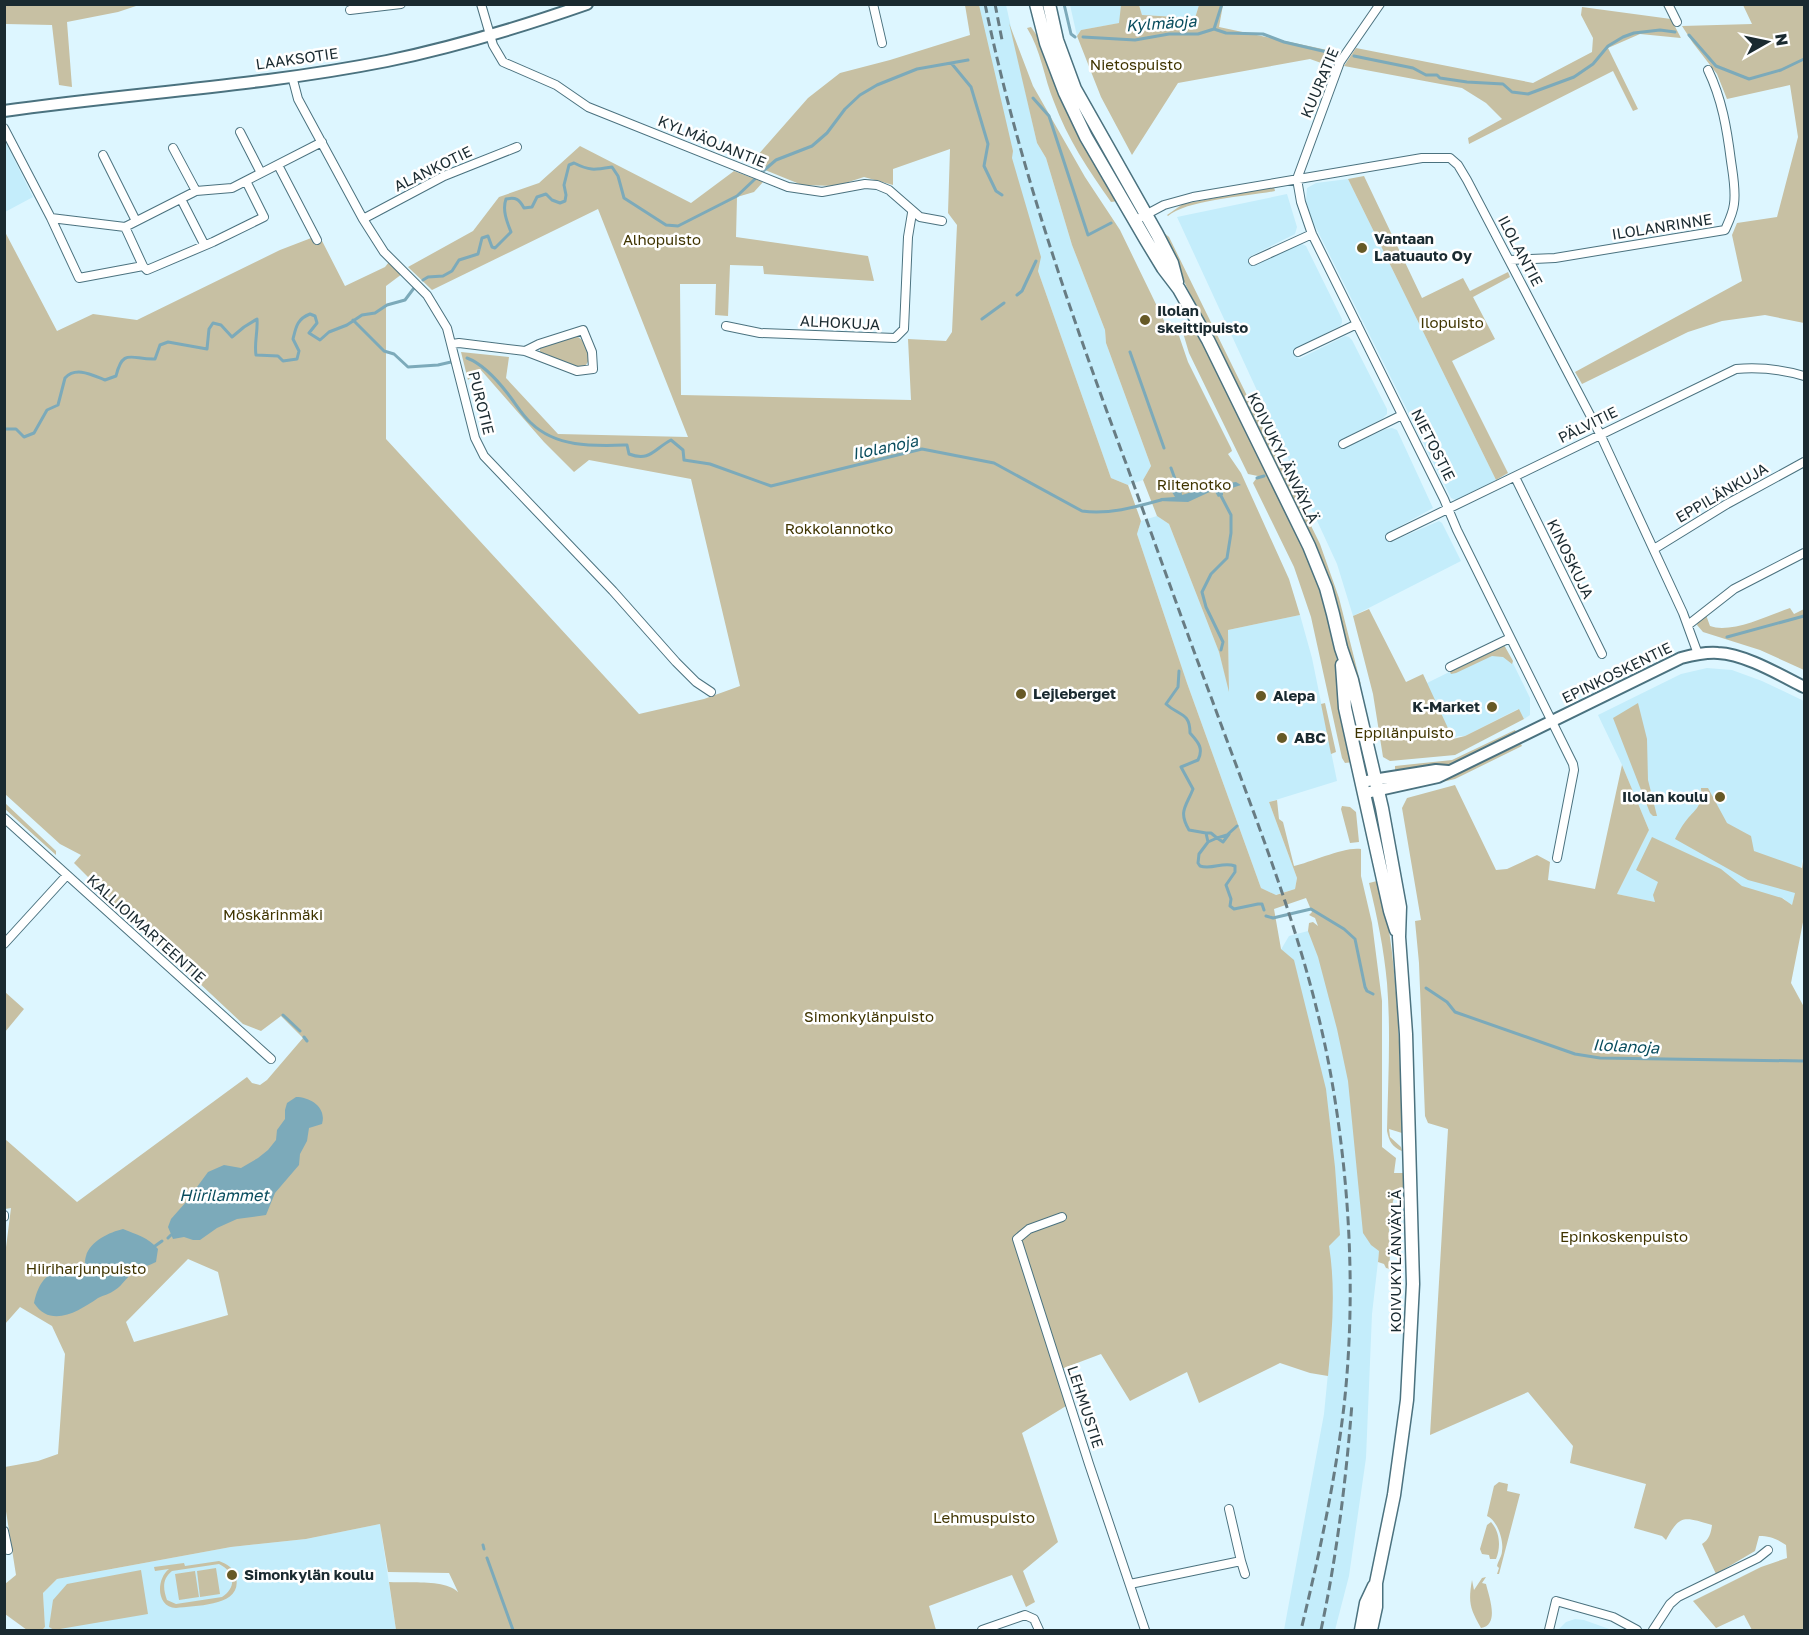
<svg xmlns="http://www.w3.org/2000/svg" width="1809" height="1635" font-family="'Golos Text',sans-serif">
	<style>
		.built { fill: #c4edfb }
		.green { fill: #c7c0a3; fill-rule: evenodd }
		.water { fill: #7caaba }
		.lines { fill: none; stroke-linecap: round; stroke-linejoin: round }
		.stream { stroke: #7caaba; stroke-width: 3 }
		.street-casing { stroke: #4b727f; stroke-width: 10 }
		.secondary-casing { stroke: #4b727f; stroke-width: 14 }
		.primary-casing { stroke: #4b727f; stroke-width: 15 }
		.street { stroke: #fff; stroke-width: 8 }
		.secondary { stroke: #fff; stroke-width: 10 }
		.primary { stroke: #fff; stroke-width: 12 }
		.rail { stroke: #687c83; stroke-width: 3; stroke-dasharray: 9 4.5; stroke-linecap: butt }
		.poi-dot { fill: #665926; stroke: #fff; stroke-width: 2 }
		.labels { text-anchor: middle; stroke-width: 5; stroke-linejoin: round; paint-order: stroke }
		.street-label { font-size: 15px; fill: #1a2a30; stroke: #fff }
		.park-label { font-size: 15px; fill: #3f3400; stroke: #fff }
		.poi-label { font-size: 15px; font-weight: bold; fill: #1a2a30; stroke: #fff; text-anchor: start }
		.water-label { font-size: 16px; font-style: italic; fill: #094d5e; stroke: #fff }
	</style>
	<rect width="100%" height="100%" fill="#ddf6ff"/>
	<path class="built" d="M965 5H1006L1037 143 1046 158 1072 245 1105 330 1106 343 1151 466 1143 480 1128 485 1111 478 1038 271Z
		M1070 5H1121L1120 23 1081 30 1077 36Z
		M1139 5H1199L1195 18 1142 15Z
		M5 141 33 197 5 212H4Z
		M1348 179 1496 480 1456 500 1451 498 1312 220 1306 200 1307 188 1316 183Z
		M1287 194 1297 227 1295 234 1249 257 1254 266 1300 243 1306 246 1342 319V323L1340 326 1294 350 1299 359 1345 336 1349 337 1352 340 1387 409V414L1382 419 1340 440 1343 449 1386 429 1392 428 1397 430 1433 508 1386 534 1391 542 1439 521 1442 523 1461 561 1353 616 1337 564 1177 217Z
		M1157 516 1169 524 1219 652 1229 689 1228 630 1300 615 1312 658 1337 781 1269 802 1297 878 1295 889 1275 895 1261 888 1187 683 1137 534 1141 521Z
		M1504 645 1530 698V715L1524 719 1518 709 1465 736H1458L1436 747 1423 674 1427 683Z
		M1707 668 1732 670 1762 681 1804 701V854L1792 906 1783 898 1655 902 1617 894 1649 830 1622 765 1598 715 1681 674Z
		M1308 931 1324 942 1381 1235 1372 1314 1366 1458 1349 1576 1335 1630H1284L1324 1414 1332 1332 1276 958 1289 936Z
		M380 1524 396 1630H42L45 1627 43 1593 57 1579 231 1547 306 1539Z
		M1575 1619 1584 1620 1612 1630H1558L1566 1622Z"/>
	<path class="green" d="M5 4H139V5L118 12 67 22 72 87 59 85 52 25 6 24Z
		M965 5H979L1013 151 1012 158 1041 257 1038 271 1111 478 1128 485 1141 521 1137 534 1187 683 1261 888 1276 895 1295 889 1297 878 1269 802 1277 800 1279 819 1283 822 1294 866C1311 862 1346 846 1361 849V876L1372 923 1382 1001V1147L1396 1158 1394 1173H1403V1187C1393 1198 1390 1201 1395 1216L1389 1225 1390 1269 1386 1268 1384 1264 1378 1262 1379 1251 1371 1245 1363 1233 1348 1081 1337 1029 1318 957 1308 931 1309 923 1313 922 1318 926 1315 918 1309 915 1312 912 1306 898 1274 909 1281 949 1294 960 1326 1089 1335 1167 1340 1235 1329 1246C1336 1289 1332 1333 1328 1376L1310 1373 1280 1363 1199 1403 1187 1372 1130 1401 1101 1354 1056 1371 1066 1406 1022 1433 1058 1542 1023 1571 1035 1602 1026 1607 1012 1575 929 1606 936 1630H396L389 1582C408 1583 445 1579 458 1592L449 1573 388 1572 380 1524 306 1539 231 1547 57 1579 43 1593 45 1627 42 1630H27L5 1614V1584L16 1575 5 1505V1467L38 1461 58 1454 65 1354 52 1326 20 1307 5 1324 4 1263 11 1208 5 1209V1139L77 1202 247 1077 252 1083 260 1085 267 1080 303 1038 281 1016 261 1031 243 1024 118 907 74 863 81 855 60 844 5 794 4 230 57 331 93 314 137 320 280 250 319 235 345 286 385 267 389 262 402 274 386 286V439L639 714 704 699 740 686 691 479 589 460 574 472 544 442 480 369 468 380 461 352 509 357 506 378 558 434 688 437 598 209 432 290 408 267 473 231 499 197 539 183 580 146 691 203 734 171 763 182 754 192 737 197 736 237 868 256 874 281 764 274 763 266 730 265 728 316 715 315 716 284H680L681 395 911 400 908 339 946 341 952 332 957 225 948 213 950 149 893 169V185L864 177 836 186 802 185 750 164 808 98 840 73 890 60 970 35ZM188 1259 218 1272 228 1315 134 1342 126 1322Z
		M1121 5H1139L1142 15 1195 18 1199 5H1223L1219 27 1332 51 1324 64 1310 59 1178 83 1132 155 1101 97 1077 36 1081 30 1119 23Z
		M1743 5H1804V323L1765 315 1722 321 1688 332 1582 384 1575 372 1742 281 1732 235 1737 223 1777 217 1798 137 1790 85 1727 99 1717 74 1693 43 1682 26 1752 24Z
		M1582 7 1671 19 1681 38 1640 34 1608 48 1638 109 1633 111 1613 71 1469 144 1468 138 1502 119 1486 103 1462 88 1344 66 1356 48 1533 83 1592 52 1593 38 1581 15Z
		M1009 23 1033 86 1085 177 1120 230 1169 331 1176 327 1188 362 1231 448 1232 451 1228 454 1241 473 1289 579 1300 615 1228 630 1229 692 1219 652 1169 524 1157 516 1143 480 1151 466 1106 343 1105 330 1072 245 1046 158 1037 143Z
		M1031 27 1042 43 1118 201 1111 202C1089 171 1067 138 1054 102 1044 78 1041 50 1027 28Z
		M1364 176 1422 298 1463 278 1470 291 1508 272 1510 277 1473 297 1495 339 1452 361 1508 473 1496 480 1348 179Z
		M1274 187 1275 191C1249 196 1186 200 1168 216L1167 215 1183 204Z
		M1164 233 1169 237 1320 544 1339 598 1361 685 1349 657 1340 616 1316 549 1163 239 1162 234Z
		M1181 326 1194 332 1204 343 1303 545 1323 597 1332 628 1353 762 1345 763 1342 758 1311 617 1294 567 1253 483 1258 476 1248 474 1189 353Z
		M574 335C586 340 587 348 589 360L586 365C573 369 552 360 540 353V347Z
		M1790 608 1794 614 1804 609V670L1760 650 1703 632 1697 625 1699 619 1706 615 1710 626C1731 634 1769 615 1790 608Z
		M1369 609 1406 682 1423 674 1453 739 1465 736 1519 709 1524 719 1455 755 1390 761 1383 757 1373 694 1353 616Z
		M1504 645 1513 661 1512 664 1503 657 1492 656 1456 673 1451 674 1450 672Z
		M1325 703 1336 752 1331 754 1321 704Z
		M1638 703 1647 739 1648 780 1657 816H1653L1650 813 1613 718Z
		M1515 730 1516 732 1454 764 1430 765 1395 770V766L1452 760Z
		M1521 744 1522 746 1455 779 1408 790 1406 788 1454 775Z
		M1622 765 1649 830 1617 894 1655 902 1653 895 1658 882 1636 870 1652 837 1721 869 1742 886 1782 898 1792 905 1795 893 1748 880 1675 839C1678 833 1681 827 1685 822 1696 808 1702 808 1701 788H1708L1727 823 1751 836 1754 851 1802 868 1804 854V917L1791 983 1804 1007V1630H1752L1744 1615 1716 1628 1693 1601 1761 1567 1787 1558 1786 1545C1777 1539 1770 1536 1759 1536L1755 1551 1716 1574 1702 1544C1709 1540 1711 1533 1712 1525 1684 1517 1680 1514 1666 1540L1662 1536 1634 1528 1646 1484 1570 1463 1573 1446 1528 1392 1430 1435 1448 1129 1428 1123 1425 1116 1419 963 1415 921 1421 920 1402 808 1407 798 1455 785 1496 870 1507 869 1537 855 1550 862 1548 880 1595 889Z
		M5 803 56 851V855L5 809Z
		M1342 806 1350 807 1356 812 1359 842 1350 843 1341 809Z
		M1377 881C1385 900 1386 910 1389 930 1399 998 1400 1065 1402 1133L1389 1129 1390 1137 1401 1147 1402 1151C1392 1147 1389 1141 1387 1131 1388 1082 1391 1032 1387 983 1384 949 1377 916 1369 883Z
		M5 992 24 1009 5 1032Z
		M1499 1482 1508 1484 1507 1491 1520 1494 1499 1574H1497L1499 1568 1497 1566C1498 1561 1502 1556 1502 1551 1504 1540 1497 1520 1487 1516L1494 1486Z
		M1491 1522C1500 1532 1501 1547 1496 1559H1490L1489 1555 1482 1554 1480 1549 1487 1525Z
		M219 1561C227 1564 234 1568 236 1577 243 1607 196 1605 176 1608 156 1607 156 1579 169 1569L155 1571 154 1567 184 1563 185 1566ZM219 1564C235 1572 237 1587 222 1597L176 1604 167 1600C163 1589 162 1579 172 1571Z
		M216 1568 220 1594 200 1597 197 1571Z
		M141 1570 148 1614 54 1630 49 1627 53 1600 67 1584Z
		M195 1571 199 1597 179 1600 175 1574Z
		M1486 1577 1482 1583 1486 1584C1489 1597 1500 1625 1481 1628 1470 1608 1468 1603 1472 1580L1474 1590 1482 1578Z"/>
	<path class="water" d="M1236 482 1241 485 1223 491V495L1218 497 1214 490 1188 502 1158 501 1161 498 1175 497 1172 492 1181 488 1182 495 1215 485Z
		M296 1097C310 1097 327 1107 322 1124L309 1128 307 1141 300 1154 299 1165 275 1193 266 1215 237 1219 217 1228 200 1240H193L184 1237 173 1239 168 1227 171 1219 186 1202 208 1172 224 1165 241 1168 258 1158 268 1150 276 1140 277 1130 285 1119V1110L287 1103Z
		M123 1229C137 1235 148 1237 158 1249L156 1262C149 1266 141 1267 135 1271 127 1276 123 1285 115 1290 110 1294 104 1295 98 1298 79 1311 51 1329 34 1303 37 1288 45 1269 65 1272 69 1273 74 1275 79 1276 89 1270 83 1265 86 1256 90 1241 110 1232 123 1229Z"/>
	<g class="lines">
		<path class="stream" d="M1064 4 1071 34 1075 37
			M1214 29 1226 33 1263 34 1284 42 1327 52
			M1689 35 1716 66 1749 79 1781 70 1804 59
			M1083 37 1135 40 1169 34H1198L1214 29 1222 4
			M1354 56 1413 68 1426 75H1437L1440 78 1467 82 1503 84 1512 92 1528 94 1574 77 1593 64 1608 46 1623 37 1634 33 1660 30 1675 32
			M952 64 971 87 988 144 984 166 996 191 1002 195
			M1033 98 1049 116 1088 235 1111 223
			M762 172 776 160 812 146 827 133 845 109 860 95 877 85 917 69 968 60
			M423 280 428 277 443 276 452 271 459 260 478 254 482 238 488 236 492 247 495 248 511 232C507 222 502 210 506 199 516 197 519 199 524 208L532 207 537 197 546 194 552 200 560 203 565 201 566 195 564 185 569 165 574 163C590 171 594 170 612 167L618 176 624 198 666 225 678 226 737 196 755 179
			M1017 295 1022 291 1036 261
			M982 319 1004 303
			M353 320 384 351 394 354 408 367 438 365 451 362
			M1130 352 1164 448
			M467 358C483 364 498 381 508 394 516 404 522 415 531 423 557 448 594 446 627 445L629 454C650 462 654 449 671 440L683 450 684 460 710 464 771 486 922 449 994 463 1082 511C1108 515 1136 507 1161 500
			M4 429H16L24 437 34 433 47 410 58 405 65 378C76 366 92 375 105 380L116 376C123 347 132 360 155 359L160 345 168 342 207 349 209 329 213 323 221 325 232 337 244 327 257 319C258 332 254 343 256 355L278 356 283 361 297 359 299 351 293 339C296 327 297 319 310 314L315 316 317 323 309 333 320 340 329 332 347 325 362 315 375 313 387 305 405 300 414 288
			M1171 468 1175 479
			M1257 478 1264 476
			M1220 494 1231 515V533L1227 558 1211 574 1202 592 1206 607 1223 642 1221 650
			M1727 637 1804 616
			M1179 671 1178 687 1166 704C1179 716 1190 712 1190 733 1198 742 1204 748 1198 760L1181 767 1193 789C1186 807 1178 811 1189 830L1206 833 1208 842 1199 854 1198 863 1200 866C1213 870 1223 861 1235 866V872L1226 885 1231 899 1230 906 1234 909 1258 904H1262L1264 910
			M1206 833H1211L1217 838 1227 835 1237 826
			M1208 842 1217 838 1223 842 1229 834
			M1266 916 1273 918 1311 909 1344 929 1355 939 1365 987 1367 991 1373 994
			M1426 988 1447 1002 1455 1012 1575 1054 1600 1058 1804 1061
			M283 1015 300 1031
			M304 1037 307 1041
			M168 1238 171 1235
			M155 1246 162 1241
			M483 1545 484 1549
			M487 1558 513 1630"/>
		<defs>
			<path id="street" d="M481 4 493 45 503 62 556 85 588 107 788 187 822 192 865 184 877 185 889 190 920 217 942 221
				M873 4 882 43
				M1380 4 1340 62 1297 179 1301 202 1312 234 1444 499 1457 530 1573 764 1574 770 1557 858
				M1668 4 1677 22
				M350 10 401 4
				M292 76 298 99 363 219 384 252 427 295 447 328 475 438 484 456 613 591 676 662 696 682 711 692
				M4 128 51 218 125 227 196 191 232 188 322 142
				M240 132 261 173
				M173 148 196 191
				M103 155 136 221
				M278 165 317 240
				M181 199 204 244
				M51 218 79 278 143 266 147 270 213 242 264 217 246 181
				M363 219 444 176 517 147
				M1134 221 1164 205 1193 197 1422 158H1450L1458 165 1467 180 1600 434 1683 613 1698 654
				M125 227 143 266
				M1510 260 1555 258 1725 230C1729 221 1733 213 1734 204 1736 190 1733 175 1731 161 1727 129 1722 99 1708 70
				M1253 261 1312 234
				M726 326 760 333 895 338 904 329 908 237 912 213
				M452 344 459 343 525 351 577 371 593 369 592 352 583 330 539 344 525 351
				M1298 352 1357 324
				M1343 444 1402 415
				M1515 477 1602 654
				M1390 537 1736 369C1761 367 1781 369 1804 376
				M1654 549 1727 504 1804 462
				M1688 625 1734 589 1804 553
				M1450 667 1510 638
				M4 818 271 1059
				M4 944 67 875
				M4 1215V1217
				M1062 1217 1029 1229 1017 1239 1089 1464 1145 1630
				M4 1531 8 1550
				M1241 1561 1245 1574
				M1130 1584 1241 1561 1229 1509
				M982 1630 1025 1615 1034 1619 1039 1630
				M1549 1630 1556 1601 1613 1617 1637 1630
				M1653 1630 1670 1604 1678 1597 1758 1558 1768 1550"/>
			<path id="secondary" d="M4 111C132 93 261 86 387 61 455 47 521 27 587 4
				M1367 781 1436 770 1448 771
				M1370 792 1438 777 1681 658C1693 655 1705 652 1718 653 1745 654 1780 675 1804 687"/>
			<path id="primary" d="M1036 4 1046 43 1065 93 1086 137 1146 240 1163 268 1179 289 1208 340 1309 546 1326 588 1333 614 1341 648 1352 680 1382 808 1400 907 1399 937 1406 1034 1413 1284 1407 1400 1394 1495 1376 1583V1607L1371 1630
				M1049 4 1057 40 1075 89 1157 234 1172 263 1177 282
				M1342 665 1345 708 1390 911 1396 930
				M1361 1630 1366 1603 1374 1586"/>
		</defs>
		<use href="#street" class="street-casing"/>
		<use href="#secondary" class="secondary-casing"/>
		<use href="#primary" class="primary-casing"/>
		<use href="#street" class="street"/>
		<use href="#secondary" class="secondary"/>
		<use href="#primary" class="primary"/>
		<path class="rail" d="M985 4C1018 163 1071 315 1127 466 1155 543 1182 620 1211 697 1256 821 1308 946 1331 1076 1350 1184 1356 1297 1344 1406 1335 1482 1319 1556 1301 1630
			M995 4 1002 40
			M1321 1630C1337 1555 1346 1480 1352 1403"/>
	</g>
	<g class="poi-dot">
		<circle cx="1362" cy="248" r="6"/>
		<circle cx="1145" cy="320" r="6"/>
		<circle cx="1021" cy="694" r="6"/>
		<circle cx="1261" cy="696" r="6"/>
		<circle cx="1492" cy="707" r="6"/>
		<circle cx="1282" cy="738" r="6"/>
		<circle cx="1720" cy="797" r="6"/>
		<circle cx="232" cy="1575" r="6"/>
	</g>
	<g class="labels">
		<g class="street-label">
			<text transform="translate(297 59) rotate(-8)" y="5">LAAKSOTIE</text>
			<text transform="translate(1320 83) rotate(-67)" y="5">KUURATIE</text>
			<text transform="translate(712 142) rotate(22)" y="5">KYLMÄOJANTIE</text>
			<text transform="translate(433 169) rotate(-26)" y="5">ALANKOTIE</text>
			<text transform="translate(1662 227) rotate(-9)" y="5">ILOLANRINNE</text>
			<text transform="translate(1520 251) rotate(62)" y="5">ILOLANTIE</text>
			<text transform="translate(840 323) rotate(3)" y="5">ALHOKUJA</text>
			<text transform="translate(481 403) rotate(76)" y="5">PUROTIE</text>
			<text transform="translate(1588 425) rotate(-26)" y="5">PÄLVITIE</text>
			<text transform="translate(1433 445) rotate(63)" y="5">NIETOSTIE</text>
			<text transform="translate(1283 458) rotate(64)" y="5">KOIVUKYLÄNVÄYLÄ</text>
			<text transform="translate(1722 493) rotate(-30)" y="5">EPPILÄNKUJA</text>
			<text transform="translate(1570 559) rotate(64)" y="5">KINOSKUJA</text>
			<text transform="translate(1617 673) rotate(-26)" y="5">EPINKOSKENTIE</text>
			<text transform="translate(146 929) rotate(42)" y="5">KALLIOIMARTEENTIE</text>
			<text transform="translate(1396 1261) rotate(-90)" y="5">KOIVUKYLÄNVÄYLÄ</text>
			<text transform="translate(1085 1407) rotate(72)" y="5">LEHMUSTIE</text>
		</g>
		<g class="park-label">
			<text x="1136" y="70">Nietospuisto</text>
			<text x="662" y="245">Alhopuisto</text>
			<text x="1452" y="328">Ilopuisto</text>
			<text x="1194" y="490">Riitenotko</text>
			<text x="839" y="534">Rokkolannotko</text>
			<text x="1404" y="738">Eppilänpuisto</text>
			<text x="273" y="920">Möskärinmäki</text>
			<text x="869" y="1022">Simonkylänpuisto</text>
			<text x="1624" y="1242">Epinkoskenpuisto</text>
			<text x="86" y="1274">Hiiriharjunpuisto</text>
			<text x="984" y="1523">Lehmuspuisto</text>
		</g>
		<g class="poi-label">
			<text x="1374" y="244">Vantaan<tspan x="1374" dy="17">Laatuauto Oy</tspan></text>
			<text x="1157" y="316">Ilolan<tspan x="1157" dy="17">skeittipuisto</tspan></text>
			<text x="1033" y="699">Lejleberget</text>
			<text x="1273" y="701">Alepa</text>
			<text x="1480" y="712" text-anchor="end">K-Market</text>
			<text x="1294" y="743">ABC</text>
			<text x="1708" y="802" text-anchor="end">Ilolan koulu</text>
			<text x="244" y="1580">Simonkylän koulu</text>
		</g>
		<g class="water-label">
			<text transform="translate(1161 23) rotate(-4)" y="6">Kylmäoja</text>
			<text transform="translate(885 447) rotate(-12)" y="6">Ilolanoja</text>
			<text transform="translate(1626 1046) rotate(3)" y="6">Ilolanoja</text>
			<text x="224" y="1201">Hiirilammet</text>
		</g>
	</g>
	<rect width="1809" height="1635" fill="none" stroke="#1a2a30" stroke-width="12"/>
	<g transform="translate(1767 42) rotate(81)" stroke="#ffffff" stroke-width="4.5" paint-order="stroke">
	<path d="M0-4.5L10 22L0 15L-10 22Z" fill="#1a2a30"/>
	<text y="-9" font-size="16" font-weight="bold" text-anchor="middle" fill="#1a2a30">N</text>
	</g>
</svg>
